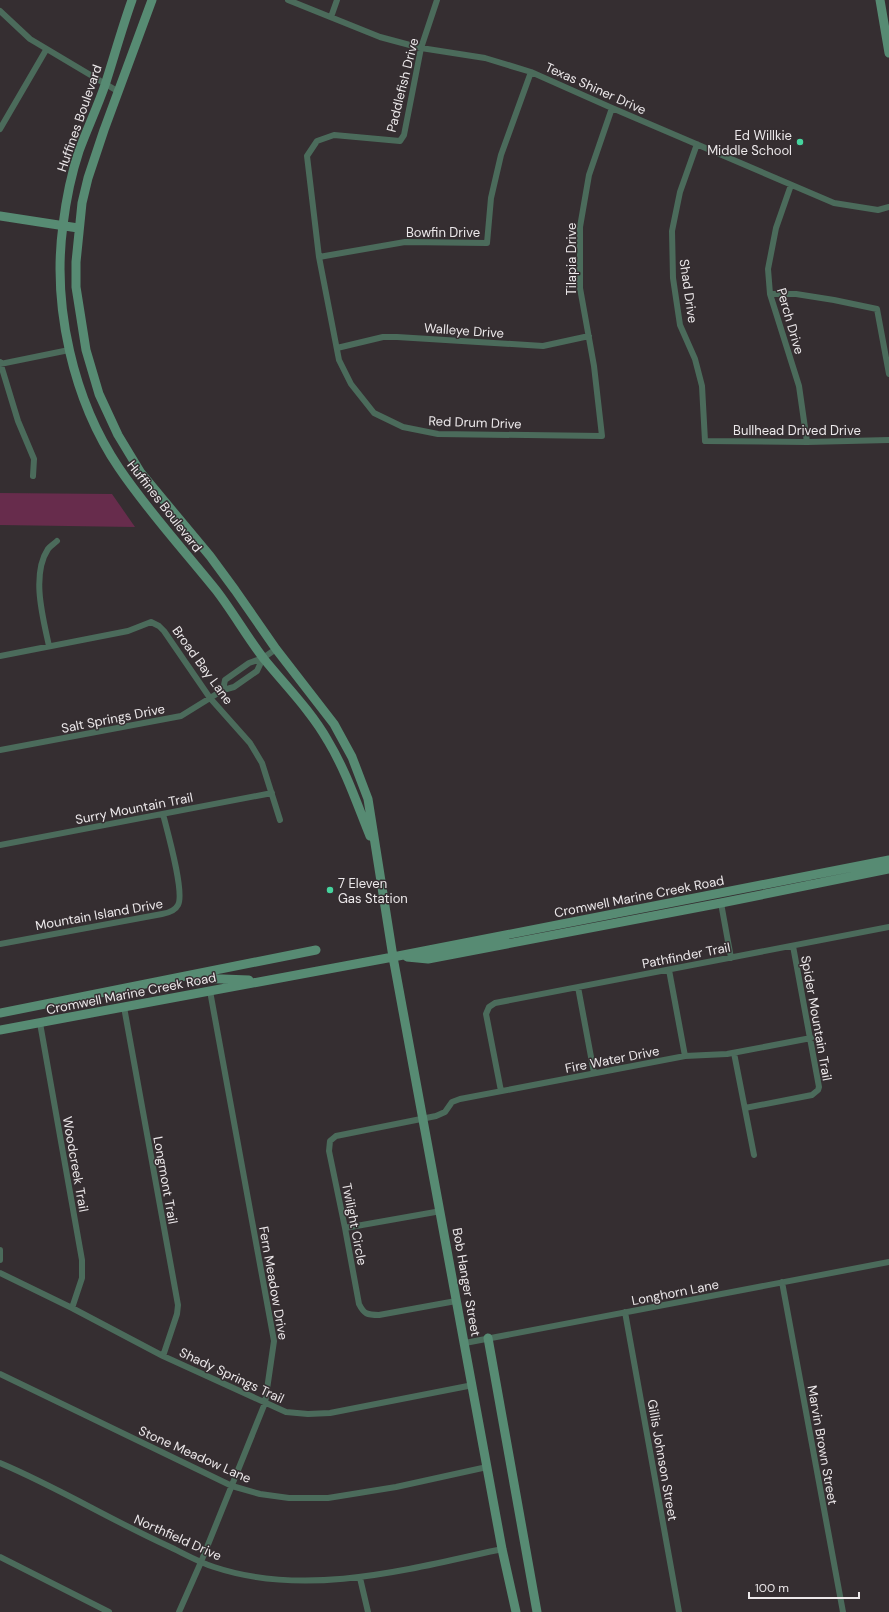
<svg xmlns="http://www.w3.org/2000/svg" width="889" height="1612" font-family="'DM Sans',sans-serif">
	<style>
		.green { fill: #672c4c }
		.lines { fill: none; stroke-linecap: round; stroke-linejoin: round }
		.street { stroke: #4b6b5b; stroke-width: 6 }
		.secondary { stroke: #578b73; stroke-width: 9 }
		.poi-dot { fill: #46d49e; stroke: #352e31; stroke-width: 1.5 }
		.labels { text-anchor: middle; stroke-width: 3; stroke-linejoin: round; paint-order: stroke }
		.street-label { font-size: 13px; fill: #ece8ea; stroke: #352e31 }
		.poi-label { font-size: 13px; fill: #ece8ea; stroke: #352e31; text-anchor: end }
	</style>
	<rect width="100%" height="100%" fill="#352e31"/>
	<path class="green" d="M0 493 112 494 135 527 0 525Z"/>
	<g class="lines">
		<path class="street" d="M288 0 380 37 421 48 485 58 531 72 612 108 834 203 878 210 889 207
			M437 0 421 48 404 135 400 141 334 135 317 141 307 156 319 257 339 360 351 384 374 413 403 427 438 434 602 436 594 366 580 288V227L589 175 612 108
			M0 11 30 39 119 92
			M331 17 337 0
			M0 129 46 50
			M697 144 680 192 672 231 673 278 680 325 695 359 702 386 705 441 807 442 889 440
			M791 185 776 228 768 269 770 294 799 386 807 442
			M319 257 405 242 487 243 491 198 501 155 531 72
			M770 294H796L834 300 877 309 889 374
			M337 348 383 337H397L543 346 589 336
			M0 362 18 421 34 459 33 476
			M0 364 69 350
			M49 646C43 618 31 575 48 549 50 546 54 544 57 541
			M0 656 128 631 151 622 159 626 164 631 210 698 250 743 262 763 280 820
			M223 690 225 680 249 663 263 658 276 649
			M0 750 181 716 223 690 234 687 257 671 263 658
			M0 845 272 793
			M721 903 731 958
			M0 944 162 914C168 913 175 911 178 905 185 893 167 830 163 814
			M669 970 685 1056
			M578 987 594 1073
			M124 1007 178 1305 177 1314 163 1356
			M40 1023 82 1260V1278L72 1308
			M734 1053 754 1155
			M501 1091 486 1014 489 1007 495 1003 889 927
			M745 1108 812 1095 818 1090 819 1087 793 946
			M345 1228 441 1211
			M0 1250V1260
			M0 1273 72 1308 163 1356 286 1412 308 1414 330 1413 473 1385
			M782 1282 843 1612
			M456 1301 379 1315C367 1315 364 1314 359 1304L345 1228 329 1151 330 1141 336 1136 436 1116 445 1112 452 1102 460 1099 685 1056 727 1054 811 1038
			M625 1312 679 1612
			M465 1343 889 1262
			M0 1374 232 1486 260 1494 289 1498H328L396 1487 487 1467
			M0 1463C57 1487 111 1520 168 1546 183 1553 198 1562 214 1567 307 1598 410 1569 502 1549
			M0 1557 109 1612
			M360 1578 368 1612
			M179 1612 201 1562 265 1403 274 1341 210 991"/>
		<path class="secondary" d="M132 0C122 28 114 57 105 85 97 108 87 129 79 151 71 175 66 200 63 225 52 306 73 400 119 468 148 511 183 549 216 590 233 612 247 637 264 659 286 686 311 711 328 741 346 771 357 804 370 836
			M152 0 104 130 88 178 82 203 76 262V287L86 350 99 394 118 435 141 473 210 556 235 590 276 649 334 724 352 757 368 799 393 957 502 1549 516 1612
			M880 0 889 53
			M0 216 78 228
			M407 957 428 959 721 903 889 869
			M196 978 249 980
			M0 1013 316 950
			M0 1030 393 957 889 860
			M488 1338 537 1612"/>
	</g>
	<g class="poi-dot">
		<circle cx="800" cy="142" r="4"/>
		<circle cx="330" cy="890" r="4"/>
	</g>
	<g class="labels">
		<g class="street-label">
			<text transform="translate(402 85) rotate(-76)" y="5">Paddlefish Drive</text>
			<text transform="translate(596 88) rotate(24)" y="5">Texas Shiner Drive</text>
			<text transform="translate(79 118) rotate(-71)" y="5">Huffines Boulevard</text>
			<text x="443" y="237">Bowfin Drive</text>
			<text transform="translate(571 259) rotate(-90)" y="5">Tilapia Drive</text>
			<text transform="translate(689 291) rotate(82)" y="5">Shad Drive</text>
			<text transform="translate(791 321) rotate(74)" y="5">Perch Drive</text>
			<text transform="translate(464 330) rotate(4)" y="5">Walleye Drive</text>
			<text transform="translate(475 422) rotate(2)" y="5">Red Drum Drive</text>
			<text x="797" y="435">Bullhead Drived Drive</text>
			<text transform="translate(165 506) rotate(52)" y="5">Huffines Boulevard</text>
			<text transform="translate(203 665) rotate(54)" y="5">Broad Bay Lane</text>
			<text transform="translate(113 718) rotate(-11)" y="5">Salt Springs Drive</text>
			<text transform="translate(134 808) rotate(-11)" y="5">Surry Mountain Trail</text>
			<text transform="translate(639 896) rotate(-11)" y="5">Cromwell Marine Creek Road</text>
			<text transform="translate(99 914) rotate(-10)" y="5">Mountain Island Drive</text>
			<text transform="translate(686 955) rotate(-11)" y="5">Pathfinder Trail</text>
			<text transform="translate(131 993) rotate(-11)" y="5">Cromwell Marine Creek Road</text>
			<text transform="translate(817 1018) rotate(80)" y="5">Spider Mountain Trail</text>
			<text transform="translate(612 1059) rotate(-11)" y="5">Fire Water Drive</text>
			<text transform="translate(76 1164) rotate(80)" y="5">Woodcreek Trail</text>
			<text transform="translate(166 1180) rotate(80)" y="5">Longmont Trail</text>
			<text transform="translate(355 1224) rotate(79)" y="5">Twilight Circle</text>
			<text transform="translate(467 1282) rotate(80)" y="5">Bob Hanger Street</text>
			<text transform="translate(274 1283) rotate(80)" y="5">Fern Meadow Drive</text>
			<text transform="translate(675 1292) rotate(-11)" y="5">Longhorn Lane</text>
			<text transform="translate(232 1375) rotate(25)" y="5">Shady Springs Trail</text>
			<text transform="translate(823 1445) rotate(80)" y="5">Marvin Brown Street</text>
			<text transform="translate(195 1454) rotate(24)" y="5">Stone Meadow Lane</text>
			<text transform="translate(663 1460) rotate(80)" y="5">Gillis Johnson Street</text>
			<text transform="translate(178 1537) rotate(24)" y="5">Northfield Drive</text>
		</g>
		<g class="poi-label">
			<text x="792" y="140">Ed Willkie<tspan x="792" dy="15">Middle School</tspan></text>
			<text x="338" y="888" text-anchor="start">7 Eleven<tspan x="338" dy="15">Gas Station</tspan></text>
		</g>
	</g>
	<path d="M749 1592v6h110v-6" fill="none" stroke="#ece8ea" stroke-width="2"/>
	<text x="755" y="1592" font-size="12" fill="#ece8ea" stroke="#352e31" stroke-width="3" paint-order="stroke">100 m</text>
</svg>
